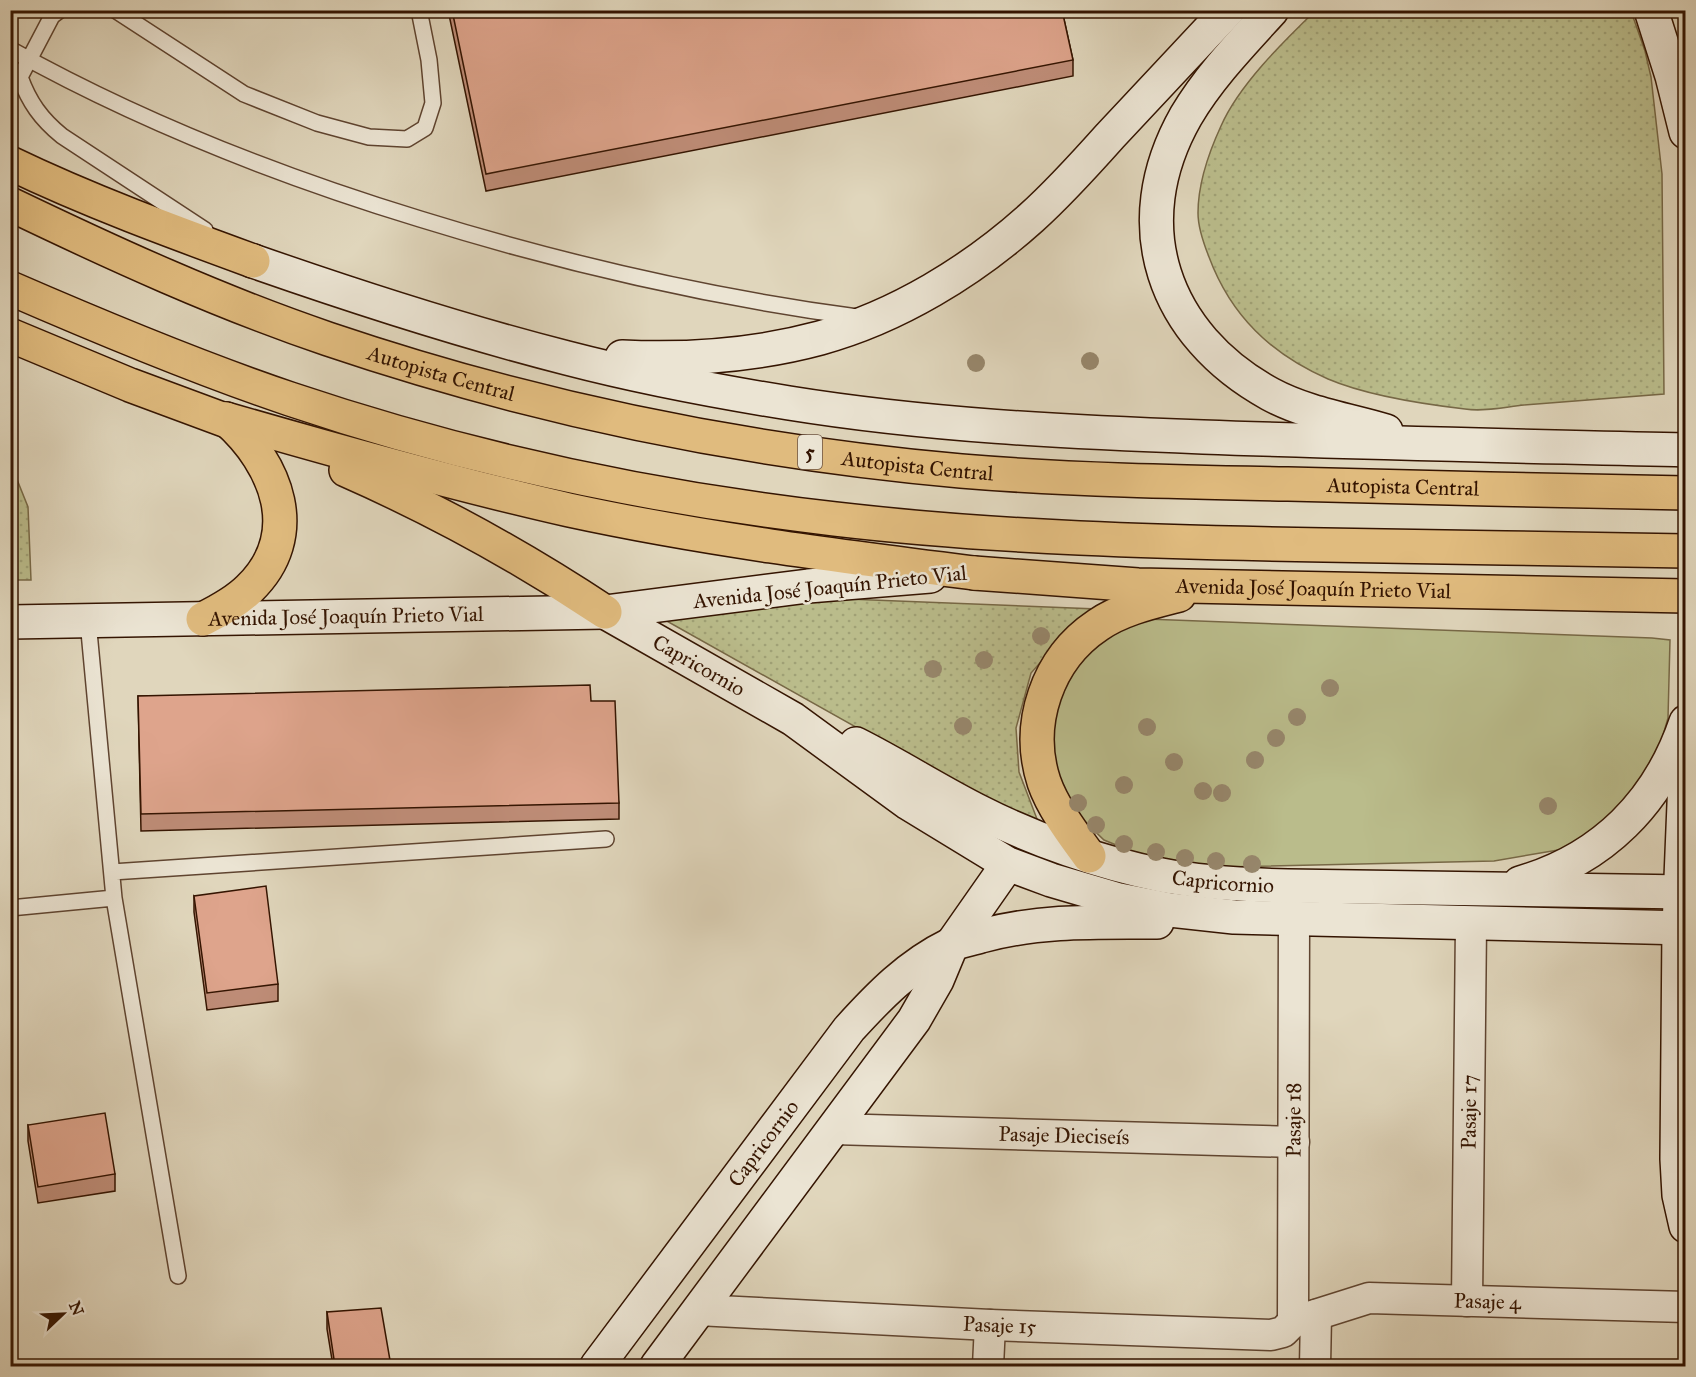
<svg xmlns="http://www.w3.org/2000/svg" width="1696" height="1377" font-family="'IM FELL Great Primer',serif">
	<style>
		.grass { fill: url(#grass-dots); stroke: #776846; stroke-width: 1.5 }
		.park { fill: #babc8b; stroke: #776846; stroke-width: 1.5 }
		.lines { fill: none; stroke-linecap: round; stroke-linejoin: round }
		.lane-casing { stroke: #5f4430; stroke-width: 18 }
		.street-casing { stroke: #5f4430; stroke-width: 33 }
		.secondary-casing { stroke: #341401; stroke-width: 36 }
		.primary-casing { stroke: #341401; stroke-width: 36 }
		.highway-casing { stroke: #341401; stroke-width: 36 }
		.lane { stroke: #ebe4d3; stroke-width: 15 }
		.street { stroke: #ebe4d3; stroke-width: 30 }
		.secondary { stroke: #ebe4d3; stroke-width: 33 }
		.primary { stroke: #e0bb7e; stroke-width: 33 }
		.highway { stroke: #e0bb7e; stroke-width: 33 }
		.tree { fill: #97876c }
		.wall { fill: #bf8d78; stroke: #341401; stroke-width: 1.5 }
		.building { fill: #dea48c; stroke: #341401; stroke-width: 1.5 }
		.labels { text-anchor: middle; stroke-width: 5; stroke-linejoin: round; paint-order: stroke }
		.shield { fill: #ebe4d3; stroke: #6b5240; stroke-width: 1.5 }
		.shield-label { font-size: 20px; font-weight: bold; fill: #341401 }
		.street-label { font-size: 21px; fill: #341401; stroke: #ebe4d3 }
	</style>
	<defs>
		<pattern id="grass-dots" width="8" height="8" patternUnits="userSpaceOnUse" patternTransform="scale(1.5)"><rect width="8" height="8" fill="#babc8b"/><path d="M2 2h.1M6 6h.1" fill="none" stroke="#a0a176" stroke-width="1.8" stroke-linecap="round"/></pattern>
	</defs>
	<rect width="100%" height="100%" fill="#e0d6bc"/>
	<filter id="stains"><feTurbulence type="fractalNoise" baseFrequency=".00333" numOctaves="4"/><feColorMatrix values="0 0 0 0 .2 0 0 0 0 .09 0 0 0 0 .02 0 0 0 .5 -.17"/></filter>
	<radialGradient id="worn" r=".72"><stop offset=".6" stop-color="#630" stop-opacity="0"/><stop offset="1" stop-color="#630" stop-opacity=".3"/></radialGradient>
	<path class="grass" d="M1315 11H1631L1645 51 1651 77 1662 174 1664 394C1617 398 1570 401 1524 405 1505 407 1484 412 1465 409 1422 404 1368 396 1328 379 1271 354 1231 316 1209 257 1203 242 1198 228 1198 213 1198 183 1209 152 1221 126 1239 85 1283 42 1315 11Z
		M10 462 28 507 31 580H11Z
		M847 599 1096 609 1068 631 1031 673 1016 728 1019 772 1037 819 1034 827 656 615Z"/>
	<path class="park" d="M1146 619 1652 638 1670 640 1668 718 1657 756 1627 806 1564 849 1494 861 1221 867 1160 863 1104 840 1069 806 1059 779 1051 748 1059 697 1076 663 1109 634Z"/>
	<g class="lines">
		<defs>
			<path id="lane" d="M60 10 52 16 20 77C29 102 41 119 62 136L205 230
				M115 10 244 94 317 123 369 137 407 139 425 128 433 103 429 60 419 10
				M10 49C139 121 279 176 420 219 562 263 709 297 857 317
				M88 621 114 898 178 1276
				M112 872 606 839
				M10 908 114 898"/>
			<g id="street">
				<path id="s1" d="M833 1129 1294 1142"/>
				<path id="s2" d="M1467 1301 1471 924"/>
				<path id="s3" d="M698 1310 990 1325 1271 1335 1283 1332 1293 1322"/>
				<path id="s4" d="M1293 1322 1294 919"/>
				<path id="s5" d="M1293 1322 1369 1298 1686 1307"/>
				<path d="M988 1366 990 1325"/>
				<path d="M1315 1366 1316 1315"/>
			</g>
			<g id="secondary">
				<path d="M1272 10C1241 44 1209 77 1186 116 1124 225 1163 335 1270 394 1305 413 1348 420 1386 431"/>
				<path d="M1651 10 1672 76 1686 132"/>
				<path d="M253 261C356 297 461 331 567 358 640 377 714 391 789 403 926 425 1065 432 1203 437 1364 443 1525 446 1686 450"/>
				<path d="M622 357C687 360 757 355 820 338 897 317 972 271 1031 218 1059 193 1085 164 1110 136 1149 94 1189 52 1228 10"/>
				<path id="s6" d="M605 612 793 719 908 803 1008 864 1051 880 1119 900 1170 910 1234 917 1686 928"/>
				<path id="s7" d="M10 622 605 612 808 586 930 576"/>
				<path id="s8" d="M856 744C898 765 938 791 980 812 1035 840 1101 863 1161 875 1203 883 1245 885 1288 886L1686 892"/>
				<path d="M1686 755 1679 927 1677 1159 1679 1195 1686 1226"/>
				<path d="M1520 883C1603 859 1659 802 1686 722"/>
				<path id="s9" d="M597 1366 849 1029C879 996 909 965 950 945 959 941 971 939 981 936 1039 920 1097 922 1157 922"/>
				<path d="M657 1366 914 1020 937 980 952 944 1008 864"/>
			</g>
			<g id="primary">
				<path id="s10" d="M974 573 1138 585 1686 596"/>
				<path d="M1089 856C1073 834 1053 808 1044 782 1025 724 1047 659 1098 625 1121 609 1152 602 1179 595"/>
			</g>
			<g id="highway">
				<path d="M10 163C89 201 171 231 253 261"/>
				<path id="s11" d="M10 204C114 254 219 302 328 339 532 408 747 452 961 471 1070 480 1179 482 1288 484 1421 487 1553 491 1686 493"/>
				<path d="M10 288C102 328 195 367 290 399 465 458 652 498 835 519 998 538 1161 542 1324 545 1445 547 1565 549 1686 551"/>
				<path d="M10 335 130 385 246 428"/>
				<path d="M226 419C340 452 454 484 569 510 703 539 838 556 974 573"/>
				<path d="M346 470C437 510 522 557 605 612"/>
				<path d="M203 619C219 611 236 602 249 589 305 535 277 464 226 419"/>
			</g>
		</defs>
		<use href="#lane" class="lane-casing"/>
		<use href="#street" class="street-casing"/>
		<use href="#secondary" class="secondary-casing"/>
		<use href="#primary" class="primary-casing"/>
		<use href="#highway" class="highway-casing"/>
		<use href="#lane" class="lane"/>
		<use href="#street" class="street"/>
		<use href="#secondary" class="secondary"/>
		<use href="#primary" class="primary"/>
		<use href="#highway" class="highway"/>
	</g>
	<g class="tree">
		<circle cx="1090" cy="361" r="9"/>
		<circle cx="976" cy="363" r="9"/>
		<circle cx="1041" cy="636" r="9"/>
		<circle cx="984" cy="660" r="9"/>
		<circle cx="933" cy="669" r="9"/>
		<circle cx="1330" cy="688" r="9"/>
		<circle cx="1297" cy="717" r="9"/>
		<circle cx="963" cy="726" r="9"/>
		<circle cx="1147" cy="727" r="9"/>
		<circle cx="1276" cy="738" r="9"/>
		<circle cx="1255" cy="760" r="9"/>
		<circle cx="1174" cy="762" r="9"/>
		<circle cx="1124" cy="785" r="9"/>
		<circle cx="1203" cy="791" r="9"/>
		<circle cx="1222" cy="793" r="9"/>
		<circle cx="1078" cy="803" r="9"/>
		<circle cx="1548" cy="806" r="9"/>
		<circle cx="1096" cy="825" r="9"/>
		<circle cx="1124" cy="844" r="9"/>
		<circle cx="1156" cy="852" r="9"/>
		<circle cx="1185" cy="858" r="9"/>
		<circle cx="1216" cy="861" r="9"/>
		<circle cx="1252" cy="864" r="9"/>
	</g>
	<path class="wall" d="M448 10H1062L1073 60V76L486 191Z
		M138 696 591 701 619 803V819L141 831Z
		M194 896 278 984V1001L207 1010 194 912Z
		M28 1125 115 1174V1191L38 1203 28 1141Z
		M327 1312 391 1366H333L327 1329Z"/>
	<path class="building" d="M452 10H1062L1073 60 486 174Z
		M590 685 591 701H615L619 803 141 814 138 696Z
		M266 886 278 984 207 993 194 896Z
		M105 1113 115 1174 38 1187 28 1125Z
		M381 1308 391 1366H335L327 1312Z"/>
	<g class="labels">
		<rect class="shield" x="798" y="435" width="24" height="34" rx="4.5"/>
		<g class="shield-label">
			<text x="810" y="459">5</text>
		</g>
		<g class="street-label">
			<text dy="7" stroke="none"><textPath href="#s11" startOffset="464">Autopista Central</textPath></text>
			<text dy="7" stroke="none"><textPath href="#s11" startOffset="950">Autopista Central</textPath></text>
			<text dy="7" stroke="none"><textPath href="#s11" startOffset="1436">Autopista Central</textPath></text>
			<text transform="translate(830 587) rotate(-6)" y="7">Avenida José Joaquín Prieto Vial</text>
			<text dy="7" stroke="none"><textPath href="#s10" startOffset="340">Avenida José Joaquín Prieto Vial</textPath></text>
			<text dy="7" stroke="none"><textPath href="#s7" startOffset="336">Avenida José Joaquín Prieto Vial</textPath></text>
			<text dy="7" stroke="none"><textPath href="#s6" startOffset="108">Capricornio</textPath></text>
			<text dy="7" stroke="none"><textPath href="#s8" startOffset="396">Capricornio</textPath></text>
			<text dy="7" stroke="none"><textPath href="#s2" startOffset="189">Pasaje 17</textPath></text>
			<text dy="7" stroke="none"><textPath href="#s4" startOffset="202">Pasaje 18</textPath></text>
			<text dy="7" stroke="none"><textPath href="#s1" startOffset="231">Pasaje Dieciseís</textPath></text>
			<text dy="7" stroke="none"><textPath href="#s9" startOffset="278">Capricornio</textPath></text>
			<text dy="7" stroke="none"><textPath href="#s5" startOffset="198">Pasaje 4</textPath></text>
			<text dy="7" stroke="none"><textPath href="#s3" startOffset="302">Pasaje 15</textPath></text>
		</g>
	</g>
	<rect width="1696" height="1377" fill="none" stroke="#e0d6bc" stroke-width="36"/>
	<rect x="12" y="12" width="1672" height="1353" fill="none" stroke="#341401" stroke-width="3"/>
	<rect x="18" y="18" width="1660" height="1341" fill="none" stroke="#341401" stroke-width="1.5"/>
	<g transform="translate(63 1314) rotate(67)" stroke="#ebe4d3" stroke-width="4.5" paint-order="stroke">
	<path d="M0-4.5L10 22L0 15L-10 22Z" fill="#341401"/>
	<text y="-9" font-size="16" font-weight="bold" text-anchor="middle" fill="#341401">N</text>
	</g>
	<rect width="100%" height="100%" filter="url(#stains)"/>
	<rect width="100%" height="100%" fill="url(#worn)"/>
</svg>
